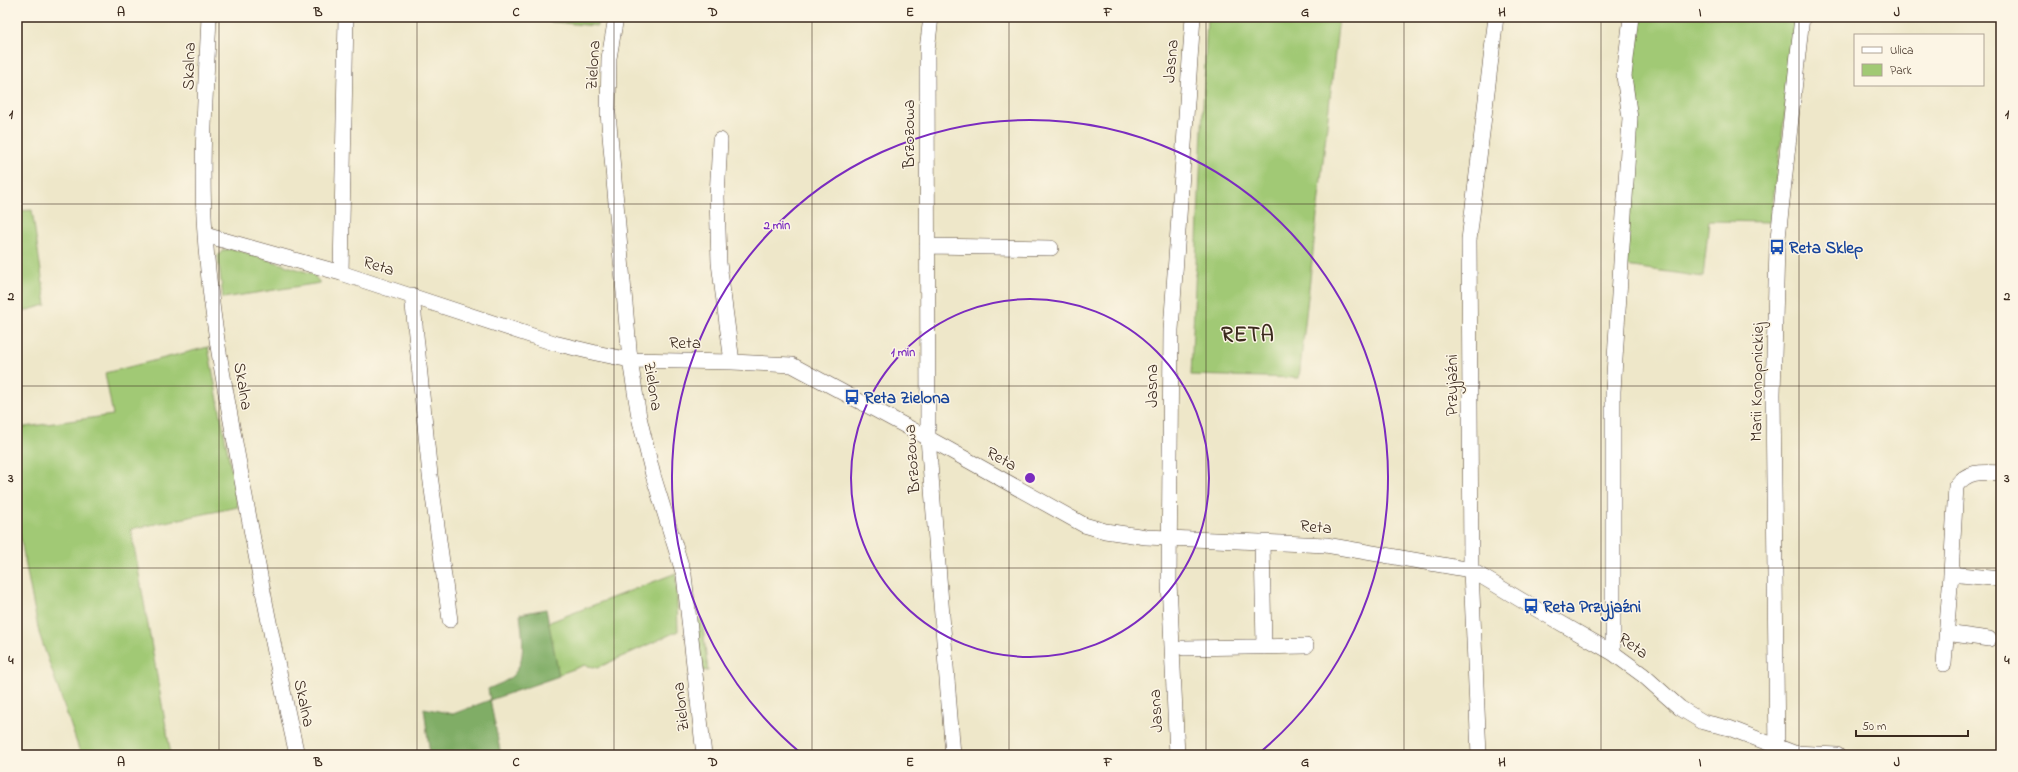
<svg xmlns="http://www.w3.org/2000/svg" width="2018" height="772" font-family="'Indie Flower',sans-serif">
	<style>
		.green { fill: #a1c974; stroke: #6e7a49 }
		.forest { fill: #80ad66; stroke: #5e6c42 }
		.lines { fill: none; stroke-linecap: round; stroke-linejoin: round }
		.minor-casing { stroke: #564638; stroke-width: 16 }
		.minor { stroke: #fff; stroke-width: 15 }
		.grid { fill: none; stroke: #3b2a1e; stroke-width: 1; stroke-opacity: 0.55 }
		.ring { fill: none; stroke: #7b2cbf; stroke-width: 2 }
		.labels { text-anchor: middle; stroke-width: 3; stroke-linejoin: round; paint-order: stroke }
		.street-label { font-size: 17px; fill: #3b2a1e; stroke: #fcf5e5 }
		.transit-label { font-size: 17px; font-weight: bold; fill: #164399; stroke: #fcf5e5; text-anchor: start }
		.district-label { font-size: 21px; font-weight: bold; letter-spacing: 1px; fill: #3b2a1e; stroke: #fcf5e5 }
		.centre { fill: #7b2cbf; stroke: #fcf5e5; stroke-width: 2 }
		.ring-label { font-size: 12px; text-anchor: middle; font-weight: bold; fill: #7b2cbf; stroke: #fcf5e5; stroke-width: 3; stroke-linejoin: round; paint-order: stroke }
		.neatline { fill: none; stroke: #3b2a1e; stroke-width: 1.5 }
		.grid-label { font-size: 13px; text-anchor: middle; font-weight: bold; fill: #3b2a1e }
	</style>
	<rect width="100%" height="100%" fill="#fcf5e5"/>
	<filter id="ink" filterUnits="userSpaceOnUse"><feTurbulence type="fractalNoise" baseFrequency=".025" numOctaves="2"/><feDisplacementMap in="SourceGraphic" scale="8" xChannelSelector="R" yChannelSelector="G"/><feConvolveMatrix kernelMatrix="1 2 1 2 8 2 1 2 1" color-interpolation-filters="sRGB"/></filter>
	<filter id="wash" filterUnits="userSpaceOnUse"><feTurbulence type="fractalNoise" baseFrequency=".012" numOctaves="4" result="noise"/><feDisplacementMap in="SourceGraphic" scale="16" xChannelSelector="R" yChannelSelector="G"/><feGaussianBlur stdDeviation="0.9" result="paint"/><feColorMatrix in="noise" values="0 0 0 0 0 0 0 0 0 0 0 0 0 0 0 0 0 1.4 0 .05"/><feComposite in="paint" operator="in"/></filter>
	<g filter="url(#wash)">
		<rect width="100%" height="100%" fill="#eee7c9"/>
		<path class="green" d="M500 17H598L597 26Z
			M1207 17H1339L1299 378 1191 375Z
			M1631 17H1802L1794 48 1770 222 1709 221 1703 277 1626 266Z
			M32 210 46 305 17 313V211Z
			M234 249 313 274 320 283 223 298 218 256 223 250Z
			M208 347 238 507 131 529 171 755H81L39 633 17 520V428L113 415 105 373Z
			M676 573 678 631 597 668 585 665 546 679 532 629Z
			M697 620H702L708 671 701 670Z"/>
		<path class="forest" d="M546 609 559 676 490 700 501 755H430L424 708 453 714 490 700 488 689C494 686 501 684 507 680 529 666 522 635 520 614Z"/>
	</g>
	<g filter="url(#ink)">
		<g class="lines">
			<defs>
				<path id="minor" d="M209 17C206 89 200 162 205 234 210 312 225 389 239 464 257 562 275 659 297 755
					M616 17 609 58 608 113 630 360 639 417 653 475 684 575 704 755
					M931 17 927 50 928 438 953 755
					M720 140 717 197 719 263 732 362
					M205 235 341 273 554 343 596 353 630 360 732 362 792 365 928 438 1084 525 1105 531 1146 537 1326 545 1471 570 1531 606 1613 653 1643 675 1680 708 1703 722 1729 728 1794 753 1837 755
					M927 246 1051 248
					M341 273 346 17
					M412 295 430 475 450 620
					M2001 473C1983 472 1968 470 1956 486L1951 574 2001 579
					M1262 542 1264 647
					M1946 633 1989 639
					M1184 648 1306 646
					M1613 653V391L1630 118 1624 76 1631 17
					M1944 664 1951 574
					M1177 755 1169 582 1171 330 1193 17
					M1479 755 1471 570 1469 240 1496 17
					M1777 755 1773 394 1777 247 1802 17"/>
			</defs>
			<use href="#minor" class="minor-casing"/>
			<use href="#minor" class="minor"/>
		</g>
	</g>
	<path class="grid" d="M219 17V755M417 17V755M614 17V755M812 17V755M1009 17V755M1206 17V755M1404 17V755M1601 17V755M1799 17V755M17 204H2001M17 386H2001M17 568H2001"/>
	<g class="ring">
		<circle cx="1030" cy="478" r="179"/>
		<path d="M802 754A358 358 0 1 1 1258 754"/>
	</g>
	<defs>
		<symbol id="bus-bare" viewBox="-9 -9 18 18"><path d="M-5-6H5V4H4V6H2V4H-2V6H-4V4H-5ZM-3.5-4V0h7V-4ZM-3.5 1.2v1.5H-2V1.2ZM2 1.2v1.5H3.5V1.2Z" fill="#1a4fb4" stroke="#fcf5e5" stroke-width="2.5" paint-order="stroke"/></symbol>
	</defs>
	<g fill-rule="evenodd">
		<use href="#bus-bare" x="1766" y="236" width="22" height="22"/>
		<use href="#bus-bare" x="841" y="386" width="22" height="22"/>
		<use href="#bus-bare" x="1520" y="595" width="22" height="22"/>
	</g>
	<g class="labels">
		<g class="street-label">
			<text transform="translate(1170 61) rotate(-85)" y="6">Jasna</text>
			<text transform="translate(592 65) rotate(-86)" y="6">Zielona</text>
			<text transform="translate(188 66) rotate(-88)" y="6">Skalna</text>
			<text transform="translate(908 134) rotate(-90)" y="6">Brzozowa</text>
			<text transform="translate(379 265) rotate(18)" y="6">Reta</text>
			<text transform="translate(685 342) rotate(1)" y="6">Reta</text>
			<text transform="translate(1756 382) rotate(-89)" y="6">Marii Konopnickiej</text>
			<text transform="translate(1451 385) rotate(-90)" y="6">Przyjaźni</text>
			<text transform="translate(244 386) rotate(81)" y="6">Skalna</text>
			<text transform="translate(654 386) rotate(81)" y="6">Zielona</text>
			<text transform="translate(1151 386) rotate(-90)" y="6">Jasna</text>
			<text transform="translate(1002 458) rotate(29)" y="6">Reta</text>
			<text transform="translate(911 459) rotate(-94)" y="6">Brzozowa</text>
			<text transform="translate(1316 526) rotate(5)" y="6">Reta</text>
			<text transform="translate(1634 645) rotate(35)" y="6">Reta</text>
			<text transform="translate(305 703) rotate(78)" y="6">Skalna</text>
			<text transform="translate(680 707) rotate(-96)" y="6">Zielona</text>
			<text transform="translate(1155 711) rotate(-93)" y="6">Jasna</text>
		</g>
		<g class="transit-label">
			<text x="1789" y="253">Reta Sklep</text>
			<text x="864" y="403">Reta Zielona</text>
			<text x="1543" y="612">Reta Przyjaźni</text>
		</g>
		<g class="district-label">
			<text x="1248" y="341">RETA</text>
		</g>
	</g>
	<circle cx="1030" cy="478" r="6" class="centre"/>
	<g class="ring-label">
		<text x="777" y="229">2 min</text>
		<text x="903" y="356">1 min</text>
	</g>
	<rect width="2018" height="772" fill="none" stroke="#fcf5e5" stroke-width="44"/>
	<rect x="1854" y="34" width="130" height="52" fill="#fcf5e5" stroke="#afa495"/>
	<rect x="1862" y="47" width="20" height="6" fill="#ffffff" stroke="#afa495"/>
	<text x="1890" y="54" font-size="12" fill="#3b2a1e">Ulica</text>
	<rect x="1862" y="64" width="20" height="12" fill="#a1c974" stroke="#afa495"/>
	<text x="1890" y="74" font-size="12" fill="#3b2a1e">Park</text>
	<path d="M1856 730v6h112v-6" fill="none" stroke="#3b2a1e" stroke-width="2"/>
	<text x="1862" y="730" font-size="12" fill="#3b2a1e" stroke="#fcf5e5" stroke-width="3" paint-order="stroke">50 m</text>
	<rect x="22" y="22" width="1974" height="728" class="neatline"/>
	<g class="grid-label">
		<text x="121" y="16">A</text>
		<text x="318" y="16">B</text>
		<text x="516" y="16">C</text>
		<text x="713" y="16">D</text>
		<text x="910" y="16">E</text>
		<text x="1108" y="16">F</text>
		<text x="1305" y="16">G</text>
		<text x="1502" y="16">H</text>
		<text x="1700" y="16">I</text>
		<text x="1897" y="16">J</text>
		<text x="11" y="118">1</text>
		<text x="2007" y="118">1</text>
		<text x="11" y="300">2</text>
		<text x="2007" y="300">2</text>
		<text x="11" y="482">3</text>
		<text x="2007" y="482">3</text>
		<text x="11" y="664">4</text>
		<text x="2007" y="664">4</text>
		<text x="121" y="766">A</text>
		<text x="318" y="766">B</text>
		<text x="516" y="766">C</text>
		<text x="713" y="766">D</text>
		<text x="910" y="766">E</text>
		<text x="1108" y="766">F</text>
		<text x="1305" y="766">G</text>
		<text x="1502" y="766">H</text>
		<text x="1700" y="766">I</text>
		<text x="1897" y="766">J</text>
	</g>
</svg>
